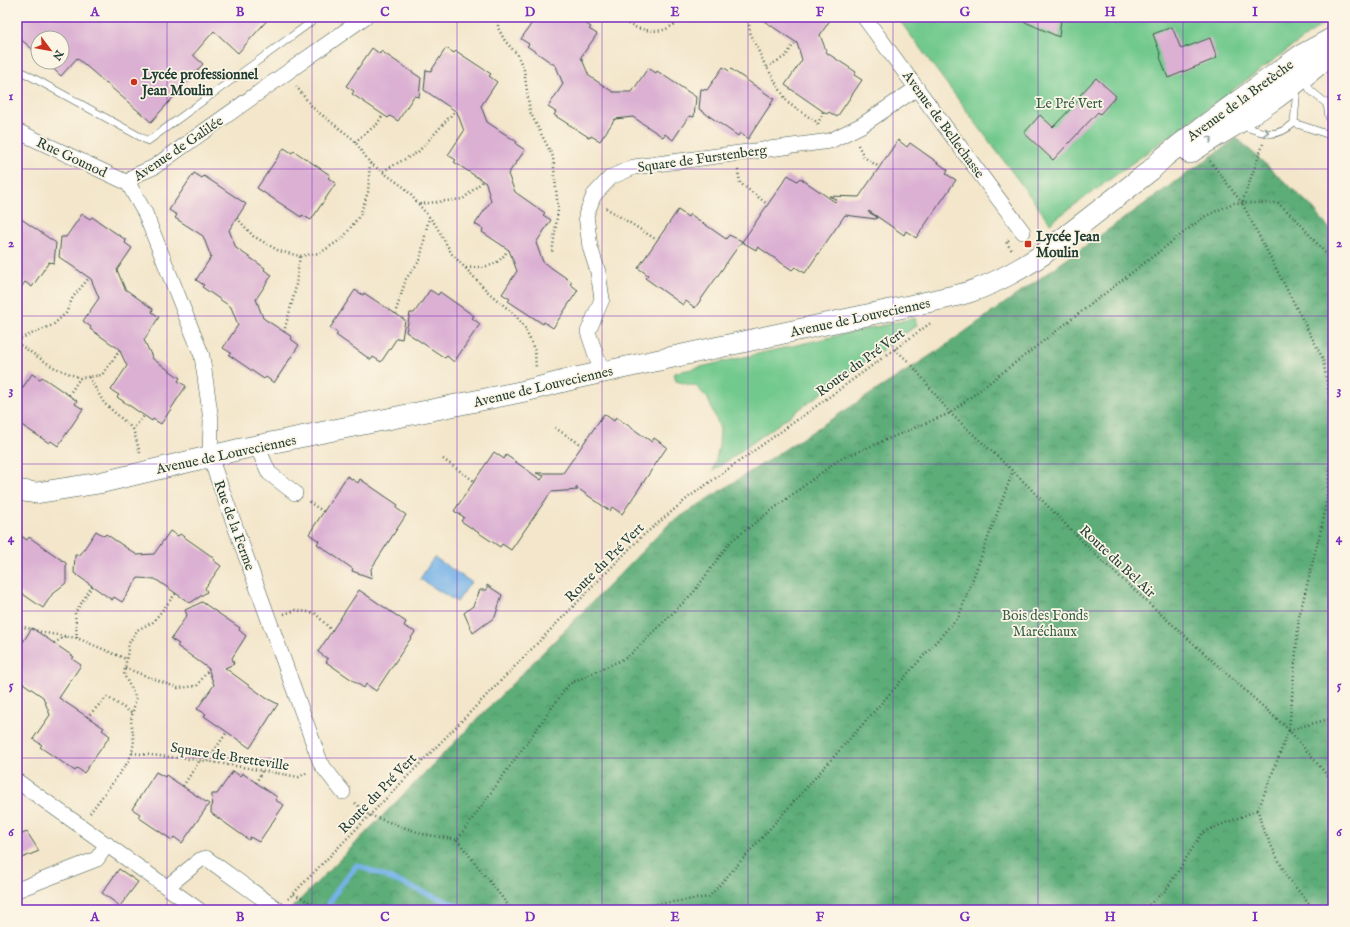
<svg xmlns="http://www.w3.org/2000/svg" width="1350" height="927" font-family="'IM FELL English',serif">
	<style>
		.green { fill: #72c98e; stroke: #488361 }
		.forest { fill: url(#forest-crowns); stroke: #3e7556 }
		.water { fill: #76b2e8; stroke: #4a788e }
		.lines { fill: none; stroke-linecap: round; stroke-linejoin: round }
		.stream { stroke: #76b2e8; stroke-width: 5.5 }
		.building { fill: #dbb0d3 }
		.lane-casing { stroke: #3f564b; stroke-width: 8 }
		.street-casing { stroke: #3f564b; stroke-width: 16 }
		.secondary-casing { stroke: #3f564b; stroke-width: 22 }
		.path { stroke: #3f564b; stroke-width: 2.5; stroke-dasharray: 1 3; stroke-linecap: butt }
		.lane { stroke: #fff; stroke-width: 7 }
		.street { stroke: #fff; stroke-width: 15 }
		.secondary { stroke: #fff; stroke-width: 21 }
		.oneway { stroke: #8f9e9a }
		.grid { fill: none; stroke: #7b2cbf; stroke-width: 1; stroke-opacity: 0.55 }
		.poi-dot { fill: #c8321e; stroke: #fcf5e5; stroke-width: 1.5 }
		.labels { text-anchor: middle; stroke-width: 3.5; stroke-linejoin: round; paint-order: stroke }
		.poi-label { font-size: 14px; font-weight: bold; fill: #1f3d34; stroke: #fcf5e5; text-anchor: start }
		.street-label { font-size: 14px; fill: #1f3d34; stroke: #fcf5e5 }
		.park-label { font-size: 14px; fill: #34604a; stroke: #fcf5e5 }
		.neatline { fill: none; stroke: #7b2cbf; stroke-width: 1.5 }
		.grid-label { font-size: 13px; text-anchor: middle; font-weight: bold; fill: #7b2cbf }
	</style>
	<defs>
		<pattern id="forest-crowns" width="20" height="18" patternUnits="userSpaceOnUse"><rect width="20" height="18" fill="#5dad79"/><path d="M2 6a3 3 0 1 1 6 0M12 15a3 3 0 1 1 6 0" fill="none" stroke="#4c8e64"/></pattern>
	</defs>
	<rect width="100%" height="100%" fill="#fcf5e5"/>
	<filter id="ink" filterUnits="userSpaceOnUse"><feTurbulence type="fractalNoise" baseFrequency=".025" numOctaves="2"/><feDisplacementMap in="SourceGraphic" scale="8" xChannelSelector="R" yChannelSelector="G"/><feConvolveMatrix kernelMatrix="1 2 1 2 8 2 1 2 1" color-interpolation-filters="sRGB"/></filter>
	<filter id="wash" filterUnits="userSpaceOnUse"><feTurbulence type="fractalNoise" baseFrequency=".012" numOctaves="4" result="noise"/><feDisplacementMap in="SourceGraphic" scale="16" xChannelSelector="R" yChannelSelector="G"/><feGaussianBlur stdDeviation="0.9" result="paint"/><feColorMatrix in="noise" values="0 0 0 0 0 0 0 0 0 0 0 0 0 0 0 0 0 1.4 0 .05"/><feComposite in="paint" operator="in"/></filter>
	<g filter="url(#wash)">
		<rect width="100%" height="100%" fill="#f3e6cb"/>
		<path class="green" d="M897 17H1333L1050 223Z
			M915 318 917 325 713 471 719 446 720 429 708 399 697 387 676 381 674 373Z"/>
		<path class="forest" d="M1237 138 1310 205 1333 233V910H290L669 524 942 348Z"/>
		<path class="water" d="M434 557 471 582 457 602 420 579Z"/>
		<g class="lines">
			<path class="stream" d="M329 903 340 886 357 865 468 910"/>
		</g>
		<g id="blocks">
			<path class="building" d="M17 17H270L238 53 214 31 193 55 203 64 151 122 77 58 61 76 46 62H62V38H38V54L17 36Z
				M536 17H576L591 27 589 29 597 34 581 57 589 76 613 92H632L648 68 656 73 657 71 696 97 694 117 689 116 673 140 665 134 663 137 633 117 615 119 600 141 591 136 590 138 554 115 556 112 548 107 563 84 556 66 527 46 529 44 521 39Z
				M758 17H832L820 35 827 53 856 72 854 75 862 80 837 117 829 112 827 114 785 85 802 60 797 43Z
				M1014 17H1055L1061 20 1059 37Z
				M1172 27 1181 49 1210 38 1217 58 1168 78 1160 57 1161 56 1153 34Z
				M372 48 380 54 381 51 421 78 419 97 414 96 398 121 390 116 388 118 352 94 354 91 346 86Z
				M446 48 454 53 456 51 491 74 489 76 497 82 481 106 487 122 517 142 516 144 525 150 508 174 515 192 545 213 543 215 551 220 536 243 543 262 572 282 570 284 578 290 553 328 544 322 543 324 508 301 510 299 502 294 517 271 509 250 482 232 483 229 475 224 491 201 486 183 454 162 456 160 448 155 464 131 457 112 424 90 426 70 431 71Z
				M723 67 729 71 731 69 774 99 748 139 740 133 738 136 699 109 701 89 707 90Z
				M1096 78 1116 96 1100 114 1098 112 1053 160 1024 133 1040 115 1053 127 1082 97 1080 95Z
				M898 140 907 147 910 143 948 170 946 174 956 180 916 238 906 231 904 235 869 211 868 212 877 217 876 219 845 215 805 273 795 267 792 270 758 247 756 250 742 242 788 175 797 181 800 178 835 202 837 200 829 196 859 197Z
				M284 148 292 153 294 151 330 175 328 178 336 183 311 220 302 215 301 217 257 188Z
				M194 173 202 178 204 176 246 204 229 230 236 248 265 268 264 270 272 275 256 299 263 318 292 337 291 339 299 345 274 383 266 377 264 379 229 355 231 353 223 348 238 325 231 307 202 287 204 285 196 280 211 257 203 236 175 218 177 215 169 210Z
				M678 210 688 217 690 214 726 239 729 235 742 241 695 308 686 301 683 305 645 278 648 275 638 268Z
				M82 214 90 219 92 217 126 240 125 243 132 248 117 270 125 289 153 309 152 312 159 317 144 340 153 359 180 378 178 381 186 386 161 424 153 419 152 421 117 397 119 395 111 390 127 366 119 349 90 329 91 327 83 321 99 298 91 279 59 257 61 237H66Z
				M17 216 56 243 54 263 49 262 32 287 25 282 17 293Z
				M355 290 363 295 364 293 405 320 402 339 397 338 381 362 373 357 371 360 336 335 338 333 330 328Z
				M430 290 438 295 440 292 474 316 472 318 480 324 454 362 447 356 445 358 406 332 410 313H414Z
				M32 374 40 379 42 377 77 401 75 404 83 409 58 446 51 441 49 443 17 422V396Z
				M604 414 614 421 616 417 652 442 654 438 667 447 622 514 612 507 610 511 576 487 575 488 578 490 551 492 511 550 502 544 500 547 461 521 464 517 454 511 494 452 504 459 506 455 541 480 544 476 536 473H563Z
				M347 476 358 483 360 479 398 505 396 508 406 515 371 569 372 578 352 571 353 569 317 544 319 541 309 534Z
				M96 531 104 536 106 534 137 555 154 554 170 531 178 536 180 534 214 558 213 560 221 566 205 588 207 592 190 603 155 579 138 578 122 602 114 597 112 600 74 573 75 555H80Z
				M17 533 27 540 29 537 66 563V583L53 593 43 608 17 590Z
				M487 585 502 595 495 617 473 633 464 613 473 606 480 590H487Z
				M359 590 406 622 404 626 415 632 376 691 366 684 364 688 326 662 328 659 318 652Z
				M202 602 240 628 239 630 246 636 232 658 234 664 225 668 266 698 278 704 250 748 204 716 206 714 197 709 214 685 208 668 177 646 179 644 171 639 187 615 185 610Z
				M32 628 74 657 72 659 81 665 59 698 104 728 102 730 110 736 84 773 77 768 75 771 40 747 42 745 33 739 50 715 43 697 17 679V651Z
				M233 771 240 776 242 773 277 797 275 800 284 805 259 842 250 837 249 840 211 813 212 794H217Z
				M156 772 165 777 166 775 209 804 182 843 174 837 172 840 138 817 140 814 132 809Z
				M27 832 39 851 17 860V836Z
				M119 869 138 882 120 906 102 893Z"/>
		</g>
	</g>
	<g filter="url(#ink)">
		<use href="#blocks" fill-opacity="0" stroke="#3f564b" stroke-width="1"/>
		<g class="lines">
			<defs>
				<path id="lane" d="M17 69 148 141 318 17
					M1306 79 1310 90 1327 104 1329 117 1333 120
					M1294 123 1333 136
					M1241 125C1263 133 1275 140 1294 123L1297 87"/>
				<path id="street" d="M864 17 1023 232
					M17 131 128 183
					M128 183 145 213 202 356 211 420 210 457 321 764 343 792
					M128 183 136 175 154 167 365 17
					M602 373 588 332 602 299 598 272 590 247 586 215 594 195 611 177 634 167 830 141 862 125 917 88
					M257 446 269 473 295 493
					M17 781 199 910
					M167 887 200 860 206 858 277 909
					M17 890 97 859 107 844"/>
				<path id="secondary" d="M1190 153C1208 140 1228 130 1248 117 1278 98 1306 76 1333 52
					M17 490 36 493 99 483 241 449 525 391 576 378 932 301C945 298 957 296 969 292 995 284 1019 270 1042 255L1151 170 1164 157 1196 132 1300 56 1333 38"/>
			</defs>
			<use href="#lane" class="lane-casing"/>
			<use href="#street" class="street-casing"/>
			<use href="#secondary" class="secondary-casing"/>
			<path class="path" d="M498 17V28L505 41 517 54 524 70 530 112 553 157 558 210 552 253
				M618 17C630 27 646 33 663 30 670 28 679 21 685 17
				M748 17 750 32 763 61 788 103 815 121 819 127
				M767 67 786 56 795 42
				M818 124 823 111
				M355 142 377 124 383 115
				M1263 144 1242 203 1323 359 1333 420
				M858 145 864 157 879 167
				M1210 161 1242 203
				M370 163 405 188 435 224 452 254 489 293 514 314 524 326 535 351 536 369
				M738 170 740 183 767 204
				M383 171 418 152 455 111
				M420 204 463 199 483 181
				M606 208 657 240
				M237 218 253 236 279 251 300 256 320 253 343 238 360 215 368 192 370 163 353 139 313 108 296 86
				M1009 240 1006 242 1013 252
				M466 268C487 266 495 269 508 250
				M395 314 406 279 420 260 429 217
				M284 332 295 291 300 256
				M17 340 53 325 66 313 73 297 89 278
				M17 343 53 367 80 378 102 375 120 350
				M895 349 912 365 950 413 1013 471 1101 560 1289 730 1333 782
				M89 377 104 403 133 429
				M69 395 80 378
				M555 428 582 445
				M140 453 133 429 144 416
				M443 459 474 481
				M309 502 324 512
				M284 614 296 610 315 613 332 631
				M17 625 45 633 77 638 126 659
				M77 638 75 613 92 586
				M54 643 66 636
				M125 668 178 688 197 686 209 669
				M87 717 107 697 132 713
				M1289 730 1333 718
				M132 753 207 761 299 777 308 772
				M207 761 227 732
				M256 783 262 771
				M183 786 200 760
				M355 803 369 815 423 834 457 840 569 684 628 657 693 593 731 541 838 460 950 413 1204 217 1233 203H1278L1296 219 1333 262
				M90 813 128 762 132 753 134 741 131 720 136 698 124 675 129 643 137 630 153 622 176 593
				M457 840 512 910
				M294 894 323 910
				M288 899 639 539 689 497 811 410 932 322
				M613 910 709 897 959 616 1013 471
				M1143 910 1166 890 1203 832 1258 810
				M1314 910 1287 877 1262 827 1258 810 1289 730 1299 617 1324 517 1330 467 1333 425"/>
			<use href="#lane" class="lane"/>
			<use href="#street" class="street"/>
			<use href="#secondary" class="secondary"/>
		</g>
		<defs><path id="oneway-chevron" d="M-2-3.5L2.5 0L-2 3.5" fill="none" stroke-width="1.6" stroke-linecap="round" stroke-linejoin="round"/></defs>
		<g class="oneway">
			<use href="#oneway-chevron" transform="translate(1266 132) rotate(4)"/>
			<use href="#oneway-chevron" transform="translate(1210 139) rotate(-31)"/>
		</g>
	</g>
	<path class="grid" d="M167 17V910M312 17V910M457 17V910M602 17V910M748 17V910M893 17V910M1038 17V910M1183 17V910M17 169H1333M17 316H1333M17 464H1333M17 611H1333M17 758H1333"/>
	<g class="poi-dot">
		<circle cx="134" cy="82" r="4"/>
		<rect x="1024" y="240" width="8" height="8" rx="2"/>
	</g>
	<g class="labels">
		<g class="poi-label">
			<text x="142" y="79">Lycée professionnel<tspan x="142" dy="16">Jean Moulin</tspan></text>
			<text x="1036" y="241">Lycée Jean<tspan x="1036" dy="16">Moulin</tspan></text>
		</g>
		<g class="street-label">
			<text transform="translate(1240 100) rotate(-36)" y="5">Avenue de la Bretèche</text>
			<text transform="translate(944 124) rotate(54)" y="5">Avenue de Bellechasse</text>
			<text transform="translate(178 148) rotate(-34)" y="5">Avenue de Galilée</text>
			<text transform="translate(72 157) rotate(25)" y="5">Rue Gounod</text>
			<text transform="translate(702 158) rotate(-8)" y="5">Square de Furstenberg</text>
			<text transform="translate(860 317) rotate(-12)" y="5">Avenue de Louveciennes</text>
			<text transform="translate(860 362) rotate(-36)" y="5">Route du Pré Vert</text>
			<text transform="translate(543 386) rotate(-13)" y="5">Avenue de Louveciennes</text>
			<text transform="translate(226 454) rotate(-12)" y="5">Avenue de Louveciennes</text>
			<text transform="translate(235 525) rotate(70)" y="5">Rue de la Ferme</text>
			<text transform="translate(1118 561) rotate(43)" y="5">Route du Bel Air</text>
			<text transform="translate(604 562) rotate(-45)" y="5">Route du Pré Vert</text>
			<text transform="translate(230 756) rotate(9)" y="5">Square de Bretteville</text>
			<text transform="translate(377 793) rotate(-46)" y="5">Route du Pré Vert</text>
		</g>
		<g class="park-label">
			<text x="1069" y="108">Le Pré Vert</text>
			<text x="1045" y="620">Bois des Fonds<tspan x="1045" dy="16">Maréchaux</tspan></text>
		</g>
	</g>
	<rect width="1350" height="927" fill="none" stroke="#fcf5e5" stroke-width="44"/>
	<g transform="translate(50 50) rotate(122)"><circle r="19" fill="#fcf5e5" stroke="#a4ab9e"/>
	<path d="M0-3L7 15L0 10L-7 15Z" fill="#c8321e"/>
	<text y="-6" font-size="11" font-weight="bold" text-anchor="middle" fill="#1f3d34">N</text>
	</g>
	<rect x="22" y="22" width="1306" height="883" class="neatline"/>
	<g class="grid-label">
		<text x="95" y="16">A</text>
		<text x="240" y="16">B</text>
		<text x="385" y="16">C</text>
		<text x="530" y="16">D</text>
		<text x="675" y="16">E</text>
		<text x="820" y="16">F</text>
		<text x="965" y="16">G</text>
		<text x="1110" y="16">H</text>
		<text x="1255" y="16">I</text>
		<text x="11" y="100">1</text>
		<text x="1339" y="100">1</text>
		<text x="11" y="247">2</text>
		<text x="1339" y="247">2</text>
		<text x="11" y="394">3</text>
		<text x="1339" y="394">3</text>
		<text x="11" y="542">4</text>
		<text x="1339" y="542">4</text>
		<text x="11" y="689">5</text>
		<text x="1339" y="689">5</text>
		<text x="11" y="836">6</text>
		<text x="1339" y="836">6</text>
		<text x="95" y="921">A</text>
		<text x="240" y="921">B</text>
		<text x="385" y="921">C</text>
		<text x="530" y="921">D</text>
		<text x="675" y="921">E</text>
		<text x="820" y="921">F</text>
		<text x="965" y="921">G</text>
		<text x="1110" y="921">H</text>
		<text x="1255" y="921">I</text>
	</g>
</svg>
